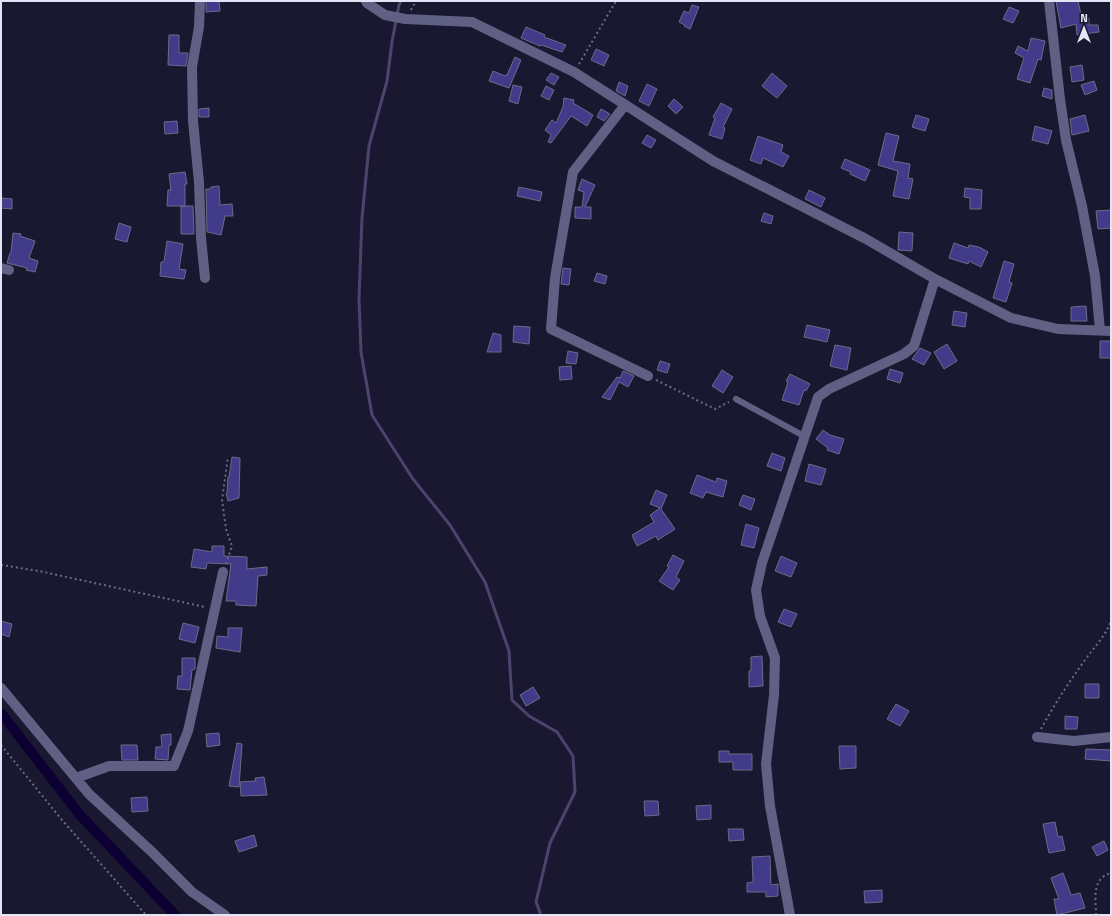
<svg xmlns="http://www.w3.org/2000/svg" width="1112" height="916" font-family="'Titillium Web',sans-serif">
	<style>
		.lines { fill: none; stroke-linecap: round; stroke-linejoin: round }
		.stream { stroke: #4c446c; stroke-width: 3 }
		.canal { stroke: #0c0032; stroke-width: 10 }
		.building { fill: #423b89; stroke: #6a6b89 }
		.path { stroke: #6c6c81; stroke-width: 2; stroke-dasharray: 2 3; stroke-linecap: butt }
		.lane { stroke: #606084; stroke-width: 6 }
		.street { stroke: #606084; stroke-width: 10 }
	</style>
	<rect width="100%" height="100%" fill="#191830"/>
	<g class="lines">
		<path class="stream" d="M401 1 399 5 392 42 387 81 369 146 362 218 359 299 361 352 372 415 413 479 450 525 485 582 509 651 512 700 529 716 557 732 573 756 575 792 550 843 536 902 541 915"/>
		<path class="canal" d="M1 713 80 815 175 915"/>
	</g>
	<path class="building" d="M206 1H219L220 11 206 12Z
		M1056 1H1078L1082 19 1089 18V25H1098L1099 32 1077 35 1076 24 1061 28Z
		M692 5 699 7 690 29 684 26 685 25 679 22 684 11 689 13Z
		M1009 7 1019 11 1013 23 1003 19Z
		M526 27 545 35 544 37 566 45 562 52 541 45 540 46 521 38Z
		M169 35H179V53H188L186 66 168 65Z
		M1031 38 1045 41 1041 60 1038 59 1030 83 1017 79 1024 58 1015 53 1018 46 1028 51Z
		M596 49 609 55 604 66 591 60Z
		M515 57 521 60 509 88 489 81 493 71 505 76 506 75H507Z
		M1082 65 1084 80 1072 82 1070 67Z
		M551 73 559 77 554 85 546 80Z
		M772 73 787 86 777 98 762 86Z
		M1094 81 1097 90 1085 95 1081 85Z
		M619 82 628 86 625 96 616 91Z
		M647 84 657 89 649 106 639 101Z
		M513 85 522 87 518 104 509 101Z
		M546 86 554 90 549 100 541 96Z
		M1044 88 1052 90V99L1042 96Z
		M564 98 574 100 573 103 593 115 587 126 571 116 551 143 548 142 551 135 545 130 552 120 556 123 563 107Z
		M674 99 683 107 676 114 668 106Z
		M721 103 732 109 723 127 725 128 722 139 709 135 715 118 713 117Z
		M209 108V117H199V109Z
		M601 109 610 114 604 121 597 117Z
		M916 115 929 119 925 131 912 127Z
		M1085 115 1089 131 1072 135 1070 119Z
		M177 121 178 133 165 134 164 122Z
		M1035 126 1052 131 1048 144 1032 140Z
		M886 133 899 136 893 161 910 164 908 178 913 179 909 199 893 196 898 171 878 165Z
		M647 135 656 140 651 148 642 143Z
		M758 136 783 145 781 152 789 156 783 167 763 158 761 164 750 160Z
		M845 159 870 170 865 181 850 174 851 172 841 168Z
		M185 172 187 184H185V206H167L168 190H171L169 174Z
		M582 179 595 185 585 207H591V219L575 218V207H582L584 192 578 190Z
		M219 186 220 205 232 204 233 216H225L221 235 207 232 206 189H211V187Z
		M519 187 542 192 540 201 517 196Z
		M965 188 982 190 981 209H970V198L964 197Z
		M809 190 825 198 821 207 805 199Z
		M1 198 12 199V209L1 208Z
		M181 206H193L194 234H181Z
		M1111 210V228L1098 229 1096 211Z
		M764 213 773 216 771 224 761 221Z
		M119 223 131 227 127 242 115 239Z
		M899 232 913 233 912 251 898 250Z
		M13 233 21 234 20 236 35 241 29 258 38 261 35 272 26 270 27 268 7 263 10 253H11Z
		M167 241 183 244 179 269 186 270 184 279 160 276 161 262H164Z
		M954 243 968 248 969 245 979 247 988 252 981 267 969 261 968 264 949 258Z
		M1004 261 1014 264 1009 282 1012 283 1006 302 993 298Z
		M563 268 571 269 569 285 561 284Z
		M597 273 607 276 605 284 594 281Z
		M1086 306 1087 321H1071V307Z
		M954 311 967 313 965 327 952 325Z
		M807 325 830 330 827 342 804 337Z
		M514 326 530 327 529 344 513 342Z
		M493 333 501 335V352H487Z
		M1100 341H1111V358H1100Z
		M947 344 957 361 944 369 934 352Z
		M835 345 851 348 847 370 830 366Z
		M920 348 931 353 924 365 912 359Z
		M568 351 578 353 576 364 566 363Z
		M660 361 670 364 667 373 657 370Z
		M571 366 572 379 560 380 559 367Z
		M890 369 903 373 900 383 887 379Z
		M722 370 733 377 723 393 712 386Z
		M623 371 634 376 628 387 619 382 610 400 602 397 617 377 620 378Z
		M790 374 810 384 806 391 804 390 799 405 782 400 788 382 786 381Z
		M823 430 830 435 844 439 839 454 827 450 828 448 816 439Z
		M772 453 785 458 781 471 767 466Z
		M232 457 240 458 239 498 228 501 226 493H227L228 477H229Z
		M809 464 826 469 821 485 805 481Z
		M697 475 716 482 717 478 727 481 723 497 706 492 703 498 690 493Z
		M656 490 667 495 661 509 675 529 658 540 656 536 637 546 632 535 654 522 650 515 660 508 650 504Z
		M743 495 755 499 751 510 739 505Z
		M746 524 759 528 754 548 741 545Z
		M212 546H224V556L247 557V569L267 567V575L258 576 256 606 236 605V601H226L231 564 207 563 206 569 191 567 194 549 212 552Z
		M673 555 684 561 676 577 680 580 673 590 659 581 669 567 667 566Z
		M781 556 797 563 791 577 775 571Z
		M784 609 797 614 791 627 778 622Z
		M1 621 12 624 9 637 1 634Z
		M183 623 199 627 195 643 179 639Z
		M228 628H242L240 652 216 648 217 636 228 637Z
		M762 656 763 686 749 687V671H751V657Z
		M182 658H195V669L192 670 190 690 177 689 178 676H182Z
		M1085 684H1099V698H1085Z
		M533 687 540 698 526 706 520 695Z
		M896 704 909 711 900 726 887 719Z
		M1065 716 1078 717 1077 729H1065Z
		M219 733 220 745 207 747 206 734Z
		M171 734V745H169L168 760 155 759 156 747H162L161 735Z
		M237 743 242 744 239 787 229 786Z
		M121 745H137L138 760H122Z
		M839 746H856V768L840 769Z
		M1086 749 1111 750V761L1085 759Z
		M719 751H729V754H752V770H733V762H719Z
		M264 777 267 795 241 796 240 782 256 781 255 778Z
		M147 797 148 811 132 812 131 798Z
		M644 801H658L659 815 645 816Z
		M711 805V819L697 820 696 806Z
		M1055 822 1058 837 1062 836 1065 850 1049 853 1043 824Z
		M728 829H743L744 840 729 841Z
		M254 835 257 846 239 852 235 841Z
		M1104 841 1108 850 1097 856 1092 847Z
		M770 856 771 885 778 884V896L766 897V892H747V883L753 882 752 857Z
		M1063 873 1071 895 1080 893 1085 908 1057 915 1054 899H1059L1051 878Z
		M882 890V902L865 903 864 891Z"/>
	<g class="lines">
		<path class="path" d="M411 10 416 1
			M579 64 616 1
			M656 380 715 409 729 402
			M226 564 232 546 226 529 222 500 228 457
			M1 565 39 571 205 607
			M1041 729C1054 705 1069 682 1085 660 1095 646 1105 637 1111 621
			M1 745 62 820 146 915
			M1096 915C1096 898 1091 879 1111 873"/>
		<path class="lane" d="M736 399 804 436"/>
		<path class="street" d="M200 1 199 27 192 67 193 121 199 182 201 238 205 278
			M366 1 367 3 385 15 405 19 472 22 574 72 713 161 866 239 935 279 1011 318 1058 329 1111 331
			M1049 1 1060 99 1066 140 1082 206 1095 276 1100 330
			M625 105 573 172 555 278 551 329 648 376
			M1 268 9 270
			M1 688 89 794 152 852 192 892 225 915
			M1037 737 1074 741 1111 737
			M76 778 109 766H174L188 731 223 572
			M790 915 770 806 766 764 774 695 775 658 760 616 756 590 762 563 818 397 829 389 904 354 914 346 935 279"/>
	</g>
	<rect width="1112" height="916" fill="none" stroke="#e3e4f5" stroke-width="4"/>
	<g transform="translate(1084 28)" stroke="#191830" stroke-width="3" paint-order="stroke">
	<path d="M0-3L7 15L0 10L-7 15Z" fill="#e3e4f5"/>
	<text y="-6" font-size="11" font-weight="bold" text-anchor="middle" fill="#e3e4f5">N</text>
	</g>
</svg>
